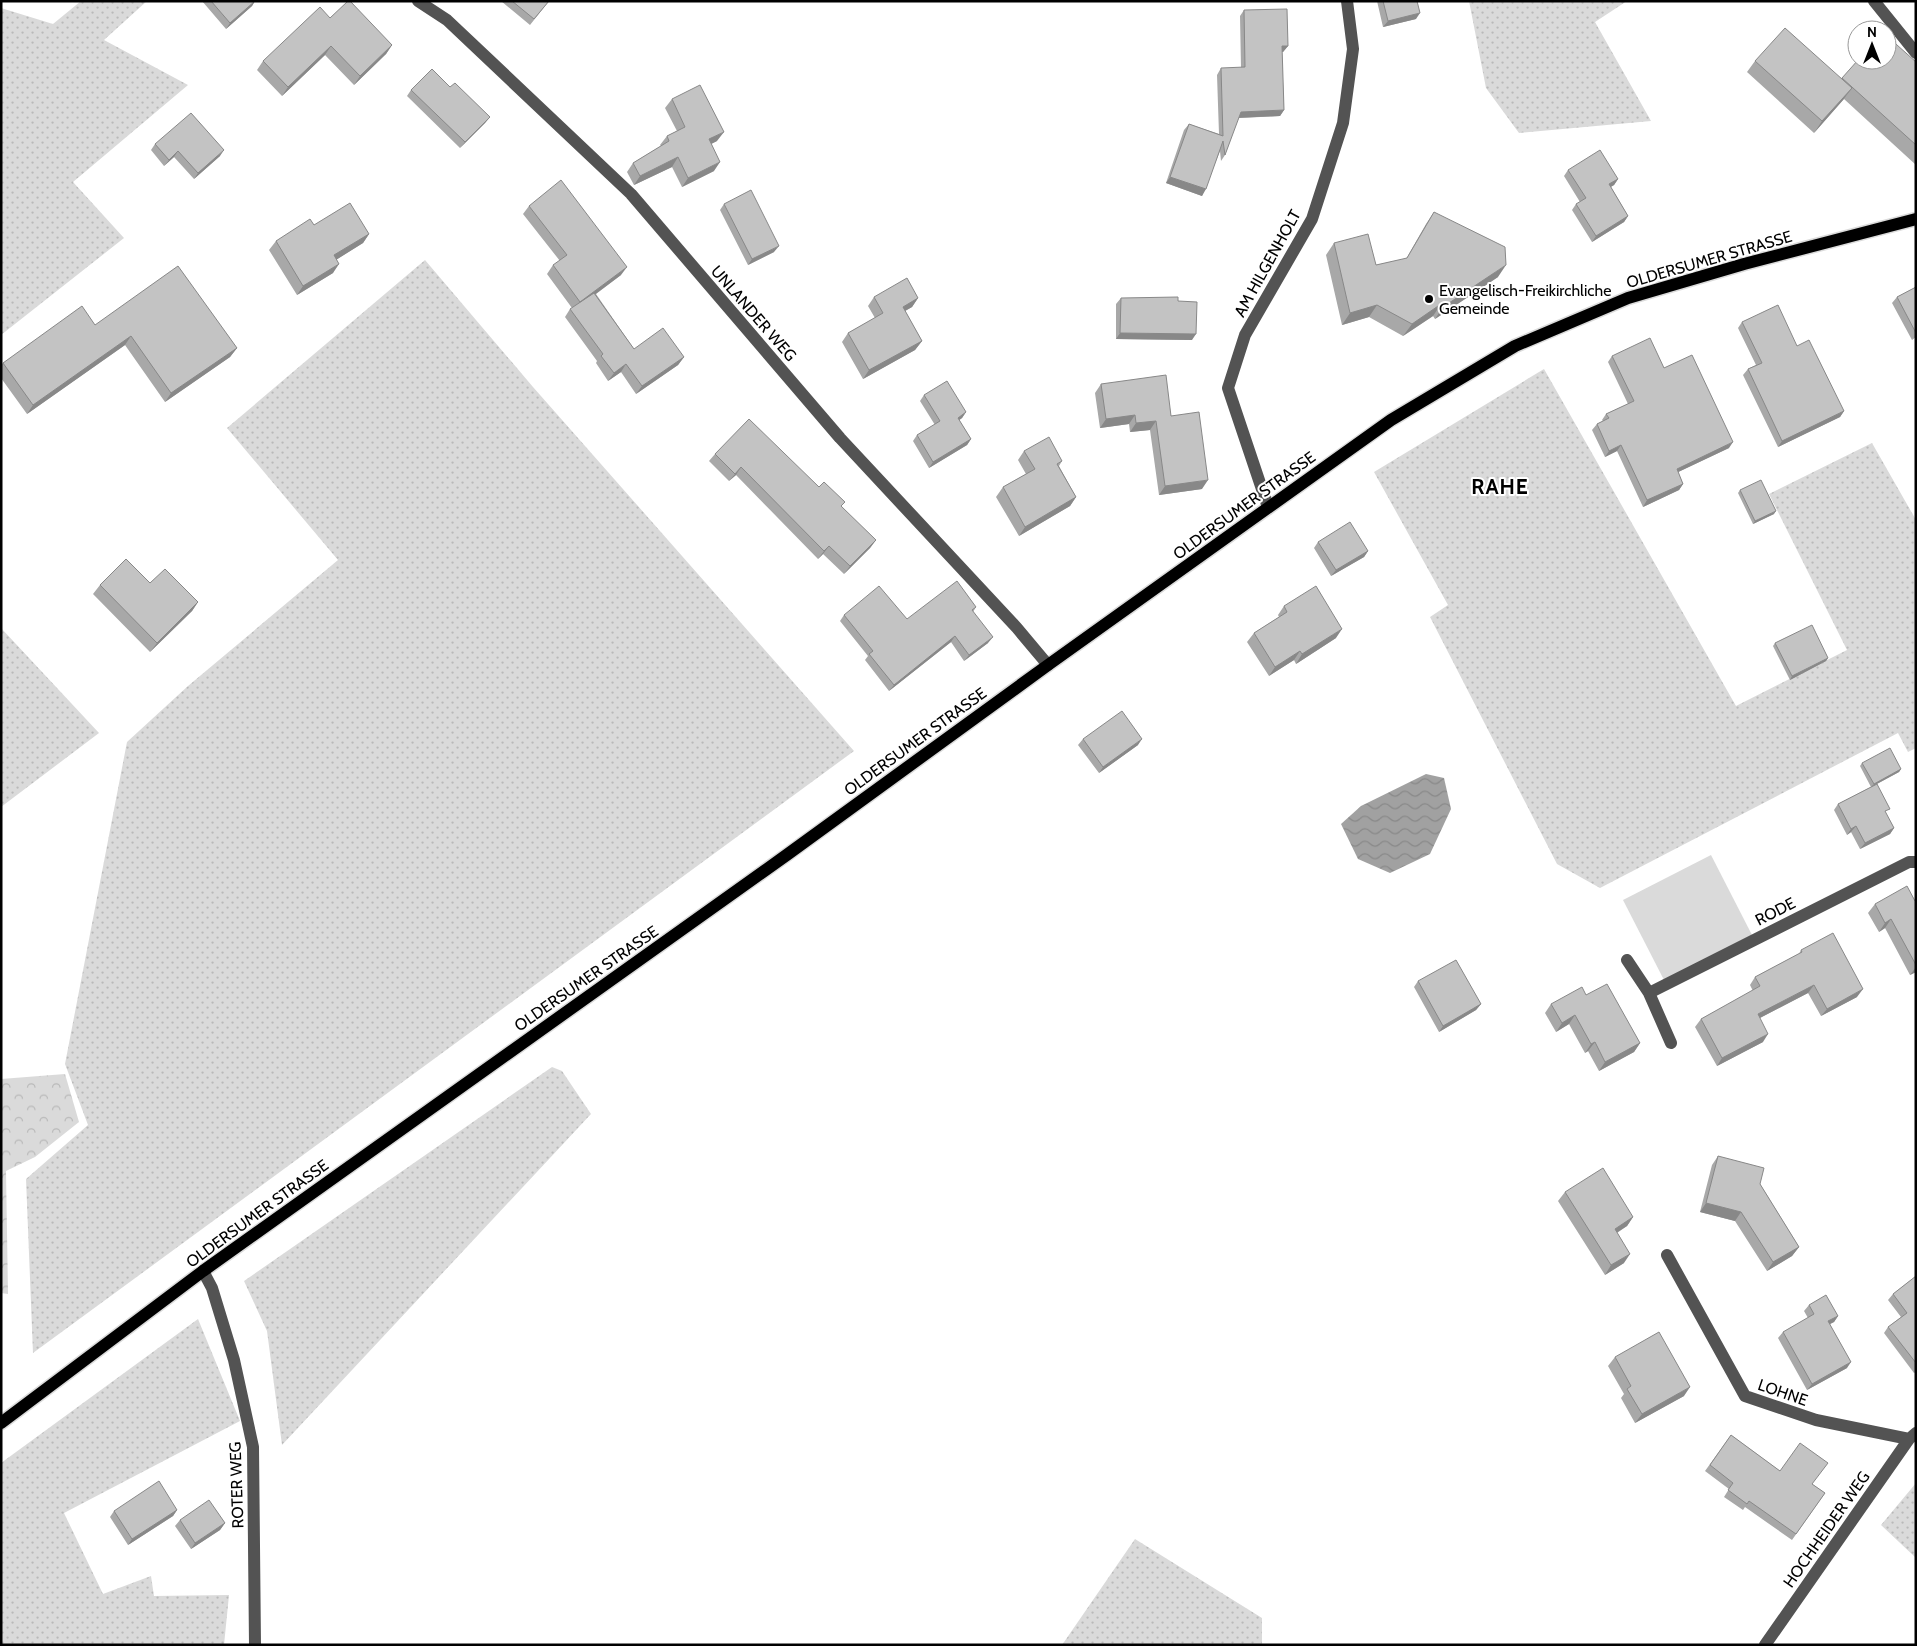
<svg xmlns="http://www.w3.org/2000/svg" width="1917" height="1646" font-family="Cabin,sans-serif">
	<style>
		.grass { fill: url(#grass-dots) }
		.forest { fill: url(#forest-crowns) }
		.green { fill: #dadada }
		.water { fill: url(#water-waves) }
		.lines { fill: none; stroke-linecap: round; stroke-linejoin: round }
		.major-casing { stroke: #dbdbdb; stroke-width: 15 }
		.minor { stroke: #535353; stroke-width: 12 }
		.major { stroke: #000; stroke-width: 12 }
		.wall { fill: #a8a8a8 }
		.shaded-wall { fill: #888 }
		.building { fill: #c3c3c3; stroke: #888 }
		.poi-dot { fill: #000; stroke: #fff; stroke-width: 2 }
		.labels { text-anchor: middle; stroke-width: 4; stroke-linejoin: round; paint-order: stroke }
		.street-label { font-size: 16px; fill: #000; stroke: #fff }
		.poi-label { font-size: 16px; fill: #000; stroke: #fff; text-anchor: start }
		.district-label { font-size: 21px; font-weight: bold; letter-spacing: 1px; fill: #000; stroke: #fff }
	</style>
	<defs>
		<pattern id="grass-dots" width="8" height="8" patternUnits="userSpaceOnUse" patternTransform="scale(1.25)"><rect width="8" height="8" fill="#dadada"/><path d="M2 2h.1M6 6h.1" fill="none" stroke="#b9b9b9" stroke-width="1.8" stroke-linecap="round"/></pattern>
		<pattern id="forest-crowns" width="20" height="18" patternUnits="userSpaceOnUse" patternTransform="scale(1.25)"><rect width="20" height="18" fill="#dadada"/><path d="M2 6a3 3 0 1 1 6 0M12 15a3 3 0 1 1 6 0" fill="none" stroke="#b9b9b9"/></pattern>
		<pattern id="water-waves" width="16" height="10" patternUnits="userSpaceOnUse" patternTransform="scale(1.25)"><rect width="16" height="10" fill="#a1a1a1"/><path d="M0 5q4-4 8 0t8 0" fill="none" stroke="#898989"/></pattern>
	</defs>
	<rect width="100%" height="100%" fill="#fff"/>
	<path class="grass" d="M81 1H147L104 40 188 85 73 182 124 238 1 335V8L53 24Z
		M1469 1H1627L1595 22 1651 121 1519 133 1486 88Z
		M425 260 533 387 854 751 33 1353 26 1179 88 1125 65 1064 127 742 188 686 338 560 227 428Z
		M1544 369 1736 706 1847 650 1769 494 1872 443 1916 520V748L1908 752 1898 733 1600 888 1557 864 1430 617 1448 605 1374 472Z
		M1 628 99 733 1 807Z
		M552 1067 562 1071 591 1114 282 1445 267 1331 244 1281Z
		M198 1319 240 1421 64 1513 103 1594 151 1576 154 1596 229 1595 224 1645H1V1463Z
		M1916 1483V1558L1881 1525Z
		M1135 1539 1262 1618V1645H1062Z"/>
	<path class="forest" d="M65 1074 79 1122 35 1157 6 1171 8 1294 1 1293V1079Z"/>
	<path class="green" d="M1711 855 1752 935 1664 980 1623 900Z"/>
	<path class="water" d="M1426 774 1444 778 1451 809 1430 854 1390 873 1358 859 1341 824 1361 806Z"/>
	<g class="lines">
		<defs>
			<path id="major" d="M1 1423 203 1271 788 854 1048 665 1391 420 1515 346 1628 298 1744 264 1916 219"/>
		</defs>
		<use href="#major" class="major-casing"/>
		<path class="minor" d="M418 1 447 20 631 194 840 438 1017 628 1048 665
			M1874 1 1916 53
			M1268 507 1228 388 1245 335 1312 219 1343 123 1353 49 1347 1
			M1627 960 1649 993 1909 862H1916
			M1649 993 1671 1043
			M1667 1255 1745 1396 1816 1420 1909 1439
			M203 1271 212 1288 234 1360 253 1447 255 1645
			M1765 1645 1909 1439 1916 1433"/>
		<use href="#major" class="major"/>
	</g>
	<path class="wall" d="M202 1H255L252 6 226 29Z
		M501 1H549L530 25Z
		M1377 1H1417L1416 19 1383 27Z
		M1244 10 1288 46 1283 52H1282L1284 110 1280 116 1238 118 1225 155 1221 161 1220 151 1202 196 1166 183 1184 130 1189 124 1219 134 1217 75 1221 68H1241L1240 16Z
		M330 18 392 45 386 54 354 85 325 55 282 96 257 70 263 61Z
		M1755 61 1841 78H1842L1916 62V165L1844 99 1814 133 1747 72Z
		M450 87 490 117 485 123 460 148 407 96 411 90Z
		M672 99 717 141 711 144 714 171 682 187 672 167 634 185 627 172 633 163 661 146 660 145 667 136 677 131 665 108Z
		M155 144 220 156 194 179 174 157 164 166 151 150Z
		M1568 170 1618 179 1614 185 1611 187 1628 216 1624 222 1592 242 1572 210 1576 204 1580 202 1564 176Z
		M724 204 774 252 748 265 720 210Z
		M529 206 621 275 596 294 634 349 684 357 678 365 636 394 621 372 608 381 596 363 597 361 565 317 570 309 572 308 547 274 553 265 560 261 523 214Z
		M1434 212 1498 277 1435 319 1433 316 1403 336 1369 317 1342 325 1326 255 1334 243 1376 265 1406 259 1426 224Z
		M314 225 369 234 363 243 337 259 333 273 297 295 269 250 276 241Z
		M1916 287V337L1912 340 1892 303 1897 297Z
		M874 297 918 298 912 307 905 311 922 341 915 350 863 379 842 342 848 333 875 318 868 306Z
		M1121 298 1178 301 1192 340 1116 339V304Z
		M1742 322 1844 411 1840 417 1778 447 1743 375 1748 369 1756 365 1738 328Z
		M95 325 237 348 230 357 165 402 125 345 27 414 1 378V365L3 363Z
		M1612 356 1664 368 1729 448 1678 472 1683 484 1679 490 1643 507 1617 451 1605 457 1592 430 1597 424 1603 421 1602 420 1606 414 1628 404 1608 362Z
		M1101 384 1171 416 1202 489 1159 495 1150 430 1130 432 1129 424 1100 428 1095 393Z
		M924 395 966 412 962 418 959 420 971 439 967 445 929 468 913 441 917 435 935 425 920 401Z
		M1024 451 1062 461 1059 466 1076 497 1070 506 1019 536 996 497 1003 487 1026 474 1018 460Z
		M715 454 819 487 841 507 876 540 870 548 844 574 823 554 818 559 736 475 729 481 709 461Z
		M1740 490 1774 514 1753 524 1738 493Z
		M1318 542 1368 551 1364 557 1331 576 1314 548Z
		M150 583 198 602 192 611 150 652 93 594 100 585Z
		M1284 606 1336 638 1296 664 1294 660 1269 676 1247 642 1254 633 1279 617 1278 615Z
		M976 607 973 612 988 643 964 661 951 642 889 691 865 660 868 656 840 621 844 615 907 619Z
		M1775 643 1828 658 1826 661 1790 680 1773 646Z
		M1083 739 1138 745 1099 773 1078 745Z
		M1862 763 1901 769 1899 772 1877 784 1886 814 1894 828 1890 834 1860 849 1851 832 1847 835 1834 810 1838 804 1871 787 1860 766Z
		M1916 901V972L1910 975 1885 928 1879 932 1868 913 1875 904Z
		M1801 950 1857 997 1821 1016 1808 993 1760 1018 1763 1042 1717 1066 1695 1027 1701 1019 1753 991 1750 985 1755 977 1799 954Z
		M1418 981 1481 1004 1476 1010 1439 1032 1414 987Z
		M1586 995 1640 1043 1634 1052 1599 1071 1588 1051 1585 1053 1569 1024 1556 1032 1545 1013 1551 1004Z
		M1718 1156 1760 1184 1799 1247 1792 1256 1767 1271 1735 1221 1700 1212 1712 1165Z
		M1565 1192 1633 1217 1627 1226 1617 1233 1624 1263 1605 1275 1558 1201Z
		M1916 1276V1372L1914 1373 1884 1333 1888 1327 1901 1317 1888 1300 1893 1294Z
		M1809 1305 1838 1316 1834 1322 1830 1324 1847 1368 1807 1390 1778 1338 1783 1332 1808 1318 1804 1311Z
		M1615 1357 1684 1396 1635 1423 1621 1398 1624 1394 1608 1366Z
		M1731 1435 1780 1471 1812 1484 1825 1493 1792 1540 1745 1507 1743 1510 1724 1497 1729 1489 1705 1471Z
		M177 1510 173 1516 128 1545 110 1517 114 1511Z
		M180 1520 225 1523 220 1530 191 1549 175 1526Z"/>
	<path class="shaded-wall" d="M255 1 252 6 226 29 230 23Z
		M1420 13 1416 19 1383 27 1388 21Z
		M392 45 386 54 354 85 360 76Z
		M331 46 325 55 282 96 288 87Z
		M1282 46H1288L1283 52H1277Z
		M1852 88 1843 100 1814 133 1822 121Z
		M1284 110 1280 116 1236 118 1241 112Z
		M490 117 485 123 460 148 465 142Z
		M724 132 717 141 703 148 709 139Z
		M224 150 220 156 194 179 198 173Z
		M178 151 174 157 164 166 169 160Z
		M678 157 672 167 634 185 640 176Z
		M720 162 714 171 682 187 688 178Z
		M1170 177 1206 189 1202 196 1166 183Z
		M1618 179 1614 185 1605 190 1609 184Z
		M1628 216 1624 222 1592 242 1596 236Z
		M369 234 363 243 328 265 334 255Z
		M779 246 774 252 748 265 752 259Z
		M339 264 333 273 297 295 303 286Z
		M1506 265 1498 277 1435 319 1443 307Z
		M627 267 621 275 574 310 580 302Z
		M918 298 912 307 896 316 903 307Z
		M1441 304 1433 316 1403 336 1412 324Z
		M1377 305 1369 317 1342 325 1350 313Z
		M1120 333 1196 334 1192 340 1116 339Z
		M131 336 125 345 27 414 33 405Z
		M922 341 915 350 863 379 869 370Z
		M237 348 230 357 165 402 171 393Z
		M684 357 678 365 636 394 642 386Z
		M626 364 621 372 608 381 614 373Z
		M1844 411 1840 417 1778 447 1782 441Z
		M966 412 962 418 954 424 958 418Z
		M1135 415 1129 424 1100 428 1106 419Z
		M1156 421 1150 430 1130 432 1136 423Z
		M971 439 967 445 929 468 933 462Z
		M1733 442 1729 448 1672 475 1677 469Z
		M1621 445 1617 451 1605 457 1609 451Z
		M741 467 736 475 729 481Z
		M1208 480 1202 489 1159 495 1165 486Z
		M1683 484 1679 490 1643 507 1647 500Z
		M1076 497 1070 506 1019 536 1025 527Z
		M1776 511 1774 514 1753 524 1755 521Z
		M876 540 870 548 844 574 850 566Z
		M829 546 823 554 818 559 824 551Z
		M1368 551 1364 557 1331 576 1336 570Z
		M198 602 192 611 150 652 157 643Z
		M1342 629 1336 638 1296 664 1302 654Z
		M955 636 951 642 889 691 894 685Z
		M993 637 988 643 964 661 969 655Z
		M1300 651 1294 660 1269 676 1275 667Z
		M1828 658 1826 661 1790 680 1792 676Z
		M1142 739 1138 745 1099 773 1103 767Z
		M1901 769 1899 772 1871 787 1874 784Z
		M1856 826 1851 832 1847 835 1851 829Z
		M1894 828 1890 834 1860 849 1865 843Z
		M1891 919 1885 928 1879 932 1885 923Z
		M1916 967V972L1910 975Z
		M1814 985 1808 993 1752 1022 1758 1014Z
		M1863 989 1857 997 1821 1016 1827 1009Z
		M1481 1004 1476 1010 1439 1032 1443 1026Z
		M1575 1015 1569 1024 1556 1032 1562 1023Z
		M1768 1034 1763 1042 1717 1066 1722 1058Z
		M1595 1042 1588 1051 1585 1053 1591 1044Z
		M1640 1043 1634 1052 1599 1071 1605 1062Z
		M1706 1203 1741 1212 1735 1221 1700 1212Z
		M1633 1217 1627 1226 1608 1238 1615 1229Z
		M1799 1247 1792 1256 1767 1271 1773 1262Z
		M1630 1254 1624 1263 1605 1275 1611 1265Z
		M1838 1316 1834 1322 1824 1327 1828 1321Z
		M1851 1362 1847 1368 1807 1390 1812 1384Z
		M1690 1387 1684 1396 1635 1423 1642 1414Z
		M177 1510 173 1516 128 1545 132 1539Z
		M225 1523 220 1530 191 1549 195 1543Z"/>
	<path class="building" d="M211 1H255L230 23Z
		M348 1H350L392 45 360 76 331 46 288 87 263 61 320 7 330 18Z
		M512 1H549L534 19Z
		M1383 1H1417L1420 13 1388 21Z
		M1287 9 1288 46H1282L1284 110 1241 112 1225 155 1223 141 1206 189 1170 177 1189 124 1223 136 1221 68 1245 67 1244 10Z
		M1785 28 1852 88 1822 121 1755 61Z
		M1887 36 1916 62V145L1842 78 1858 60H1887Z
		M432 69 450 87 455 83 490 117 465 142 411 90Z
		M700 85 724 132 709 139 720 162 688 178 678 157 640 176 633 163 669 141 667 136 685 127 672 99Z
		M191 113 224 150 198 173 178 151 169 160 155 144Z
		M1600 150 1618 179 1609 184 1628 216 1596 236 1576 204 1586 198 1568 170Z
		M561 180 627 267 580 302 553 265 567 255 529 206Z
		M751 190 779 246 752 259 724 204Z
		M350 203 369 234 334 255 339 264 303 286 276 241 310 219 314 225Z
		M1434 212 1505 247 1506 265 1443 307 1441 304 1412 324 1377 305 1350 313 1334 243 1368 234 1376 265 1407 258Z
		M178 266 237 348 171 393 131 336 33 405 3 363 82 306 95 325Z
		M907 278 918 298 903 307 922 341 869 370 848 333 883 313 874 297Z
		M1916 287V333L1897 297Z
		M594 293 634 349 663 328 684 357 642 386 626 364 614 373 601 356 603 354 570 309Z
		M1178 297V301L1197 302 1196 334 1120 333 1121 298Z
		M1778 305 1797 346 1809 340 1844 411 1782 441 1748 369 1762 363 1742 322Z
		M1650 338 1664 368 1692 355 1733 442 1677 469 1683 484 1647 500 1621 445 1609 451 1597 424 1609 418 1606 414 1634 401 1612 356Z
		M1166 375 1171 416 1199 412 1208 480 1165 486 1156 421 1136 423 1135 415 1106 419 1101 384Z
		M947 381 966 412 958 418 971 439 933 462 917 435 940 421 924 395Z
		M749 419 819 487 824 482 845 502 841 506 876 540 850 566 829 546 824 551 741 467 735 474 715 454Z
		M1049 437 1062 461 1057 464 1076 497 1025 527 1003 487 1035 469 1024 451Z
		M1761 480 1776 511 1755 521 1740 490Z
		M1350 522 1368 551 1336 570 1318 542Z
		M126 559 150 583 165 569 198 602 157 643 100 585Z
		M957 581 976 607 972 610 993 637 969 655 955 636 894 685 869 654 873 651 844 615 879 586 907 619Z
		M1316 586 1342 629 1302 654 1300 651 1275 667 1254 633 1287 612 1284 606Z
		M1812 625 1828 658 1792 676 1775 643Z
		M1122 711 1142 739 1103 767 1083 739Z
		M1890 748 1901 769 1874 784 1862 763Z
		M1877 784 1890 809 1885 811 1894 828 1865 843 1856 826 1851 829 1838 804Z
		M1907 886 1915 901H1916V965L1891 919 1885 923 1875 904Z
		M1833 933 1863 989 1827 1009 1814 985 1758 1014 1768 1034 1722 1058 1701 1019 1760 986 1755 977 1802 952 1801 950Z
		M1456 960 1481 1004 1443 1026 1418 981Z
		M1607 984 1640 1043 1605 1062 1595 1042 1591 1044 1575 1015 1562 1023 1551 1004 1582 987 1586 995Z
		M1718 1156 1764 1168 1760 1184 1799 1247 1773 1262 1741 1212 1706 1203Z
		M1603 1168 1633 1217 1615 1229 1630 1254 1611 1265 1565 1192Z
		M1916 1276V1363L1888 1327 1907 1313 1893 1294Z
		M1826 1295 1838 1316 1828 1321 1851 1362 1812 1384 1783 1332 1814 1314 1809 1305Z
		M1659 1332 1690 1387 1642 1414 1627 1389 1631 1386 1615 1357Z
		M1731 1435 1780 1471 1800 1443 1828 1463 1812 1484 1825 1493 1796 1534 1749 1501 1747 1504 1728 1490 1733 1483 1710 1465Z
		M159 1481 177 1510 132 1539 114 1511Z
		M209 1500 225 1523 195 1543 180 1520Z"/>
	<circle class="poi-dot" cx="1429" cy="299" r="5"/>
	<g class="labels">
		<g class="street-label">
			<text transform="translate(1709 259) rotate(-16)" y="6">OLDERSUMER STRASSE</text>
			<text transform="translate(1267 263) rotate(-61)" y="6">AM HILGENHOLT</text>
			<text transform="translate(754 313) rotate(49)" y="6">UNLANDER WEG</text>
			<text transform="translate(1244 505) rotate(-36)" y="6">OLDERSUMER STRASSE</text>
			<text transform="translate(915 741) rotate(-36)" y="6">OLDERSUMER STRASSE</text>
			<text transform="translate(1775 911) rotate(-27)" y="6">RODE</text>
			<text transform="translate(586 978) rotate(-35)" y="6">OLDERSUMER STRASSE</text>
			<text transform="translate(257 1213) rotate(-36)" y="6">OLDERSUMER STRASSE</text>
			<text transform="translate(1783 1392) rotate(19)" y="6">LOHNE</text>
			<text transform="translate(236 1485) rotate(-92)" y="6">ROTER WEG</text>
			<text transform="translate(1826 1529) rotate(-55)" y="6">HOCHHEIDER WEG</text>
		</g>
		<g class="poi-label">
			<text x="1439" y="296">Evangelisch-Freikirchliche<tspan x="1439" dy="18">Gemeinde</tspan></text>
		</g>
		<g class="district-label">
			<text x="1500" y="494">RAHE</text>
		</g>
	</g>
	<rect width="1917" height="1646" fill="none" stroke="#000000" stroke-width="5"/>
	<g transform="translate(1872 45)"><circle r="24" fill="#ffffff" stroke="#999999"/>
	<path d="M0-4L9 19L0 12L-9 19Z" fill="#000000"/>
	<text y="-8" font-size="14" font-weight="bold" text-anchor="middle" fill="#000000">N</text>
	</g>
</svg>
